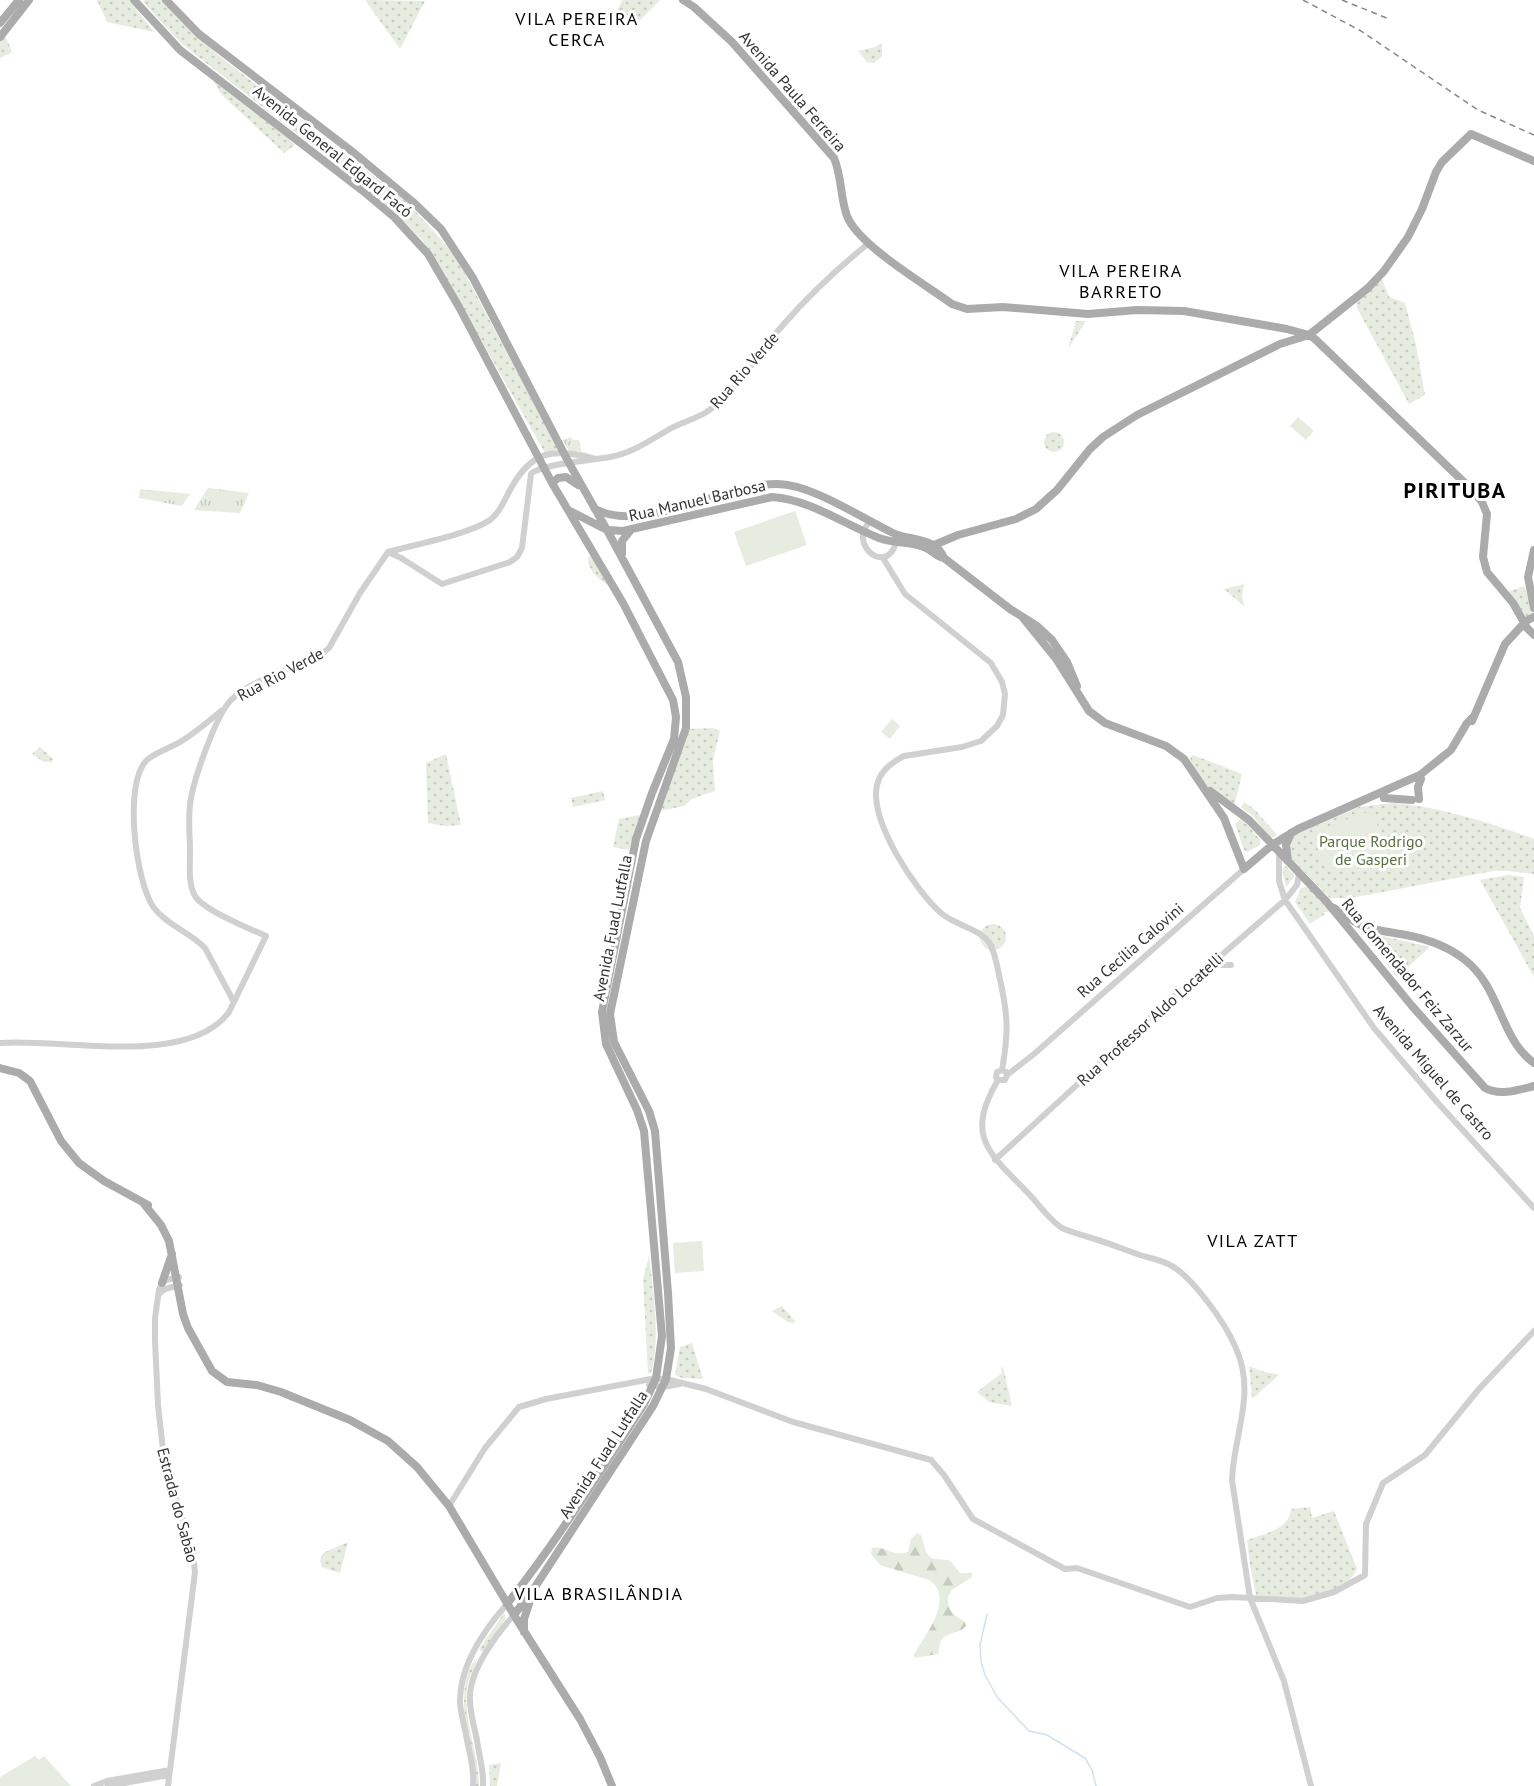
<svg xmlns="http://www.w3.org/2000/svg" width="1534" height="1786" font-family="'PT Sans',sans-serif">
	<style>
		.grass { fill: url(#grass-tufts) }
		.forest { fill: url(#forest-firs) }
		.park { fill: url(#park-dots) }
		.pitch { fill: #e6ecdf }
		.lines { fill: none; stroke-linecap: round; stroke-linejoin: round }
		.stream { stroke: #cfe2ee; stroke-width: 1.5 }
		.minor { stroke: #d0d0d0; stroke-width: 6 }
		.major { stroke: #ababab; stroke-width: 8 }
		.rail { stroke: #888; stroke-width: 1.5; stroke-dasharray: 6 4.5; stroke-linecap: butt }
		.labels { text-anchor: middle; stroke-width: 6; stroke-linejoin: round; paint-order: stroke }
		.street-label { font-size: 16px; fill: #333; stroke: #fff }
		.park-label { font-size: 16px; fill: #56703f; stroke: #fff }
		.neighbourhood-label { font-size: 18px; letter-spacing: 1.5px; fill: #000; stroke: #fff }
		.district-label { font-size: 22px; font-weight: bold; letter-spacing: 1.5px; fill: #000; stroke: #fff }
	</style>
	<defs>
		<pattern id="grass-tufts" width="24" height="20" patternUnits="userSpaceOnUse" patternTransform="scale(1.5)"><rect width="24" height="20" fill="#e6ecdf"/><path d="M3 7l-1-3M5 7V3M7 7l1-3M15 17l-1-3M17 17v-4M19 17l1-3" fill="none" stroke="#c6cbc0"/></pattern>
		<pattern id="forest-firs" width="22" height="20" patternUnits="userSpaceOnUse" patternTransform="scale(1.5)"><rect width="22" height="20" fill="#e6ecdf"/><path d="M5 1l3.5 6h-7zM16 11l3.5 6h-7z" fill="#c6cbc0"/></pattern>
		<pattern id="park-dots" width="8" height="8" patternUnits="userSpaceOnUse" patternTransform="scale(1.5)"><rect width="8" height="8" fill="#e6ecdf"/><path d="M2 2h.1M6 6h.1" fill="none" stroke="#c6cbc0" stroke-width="1.8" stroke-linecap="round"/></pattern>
	</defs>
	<rect width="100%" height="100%" fill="#fff"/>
	<path class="grass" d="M571 437 572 440H578L580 442 581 451 591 455 570 453 563 440Z
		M208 488 249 493 240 513 194 510Z
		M140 489 190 494 182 506 139 498Z"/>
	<path class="forest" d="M917 1533 921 1535 926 1552 931 1558C952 1563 946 1554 960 1573H972V1577L952 1590 948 1597C947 1612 955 1615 965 1622L966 1626C959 1635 944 1631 940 1643 939 1646 939 1650 938 1654L914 1658V1655C925 1635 956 1598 929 1580L880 1565 871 1554 872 1548C884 1545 891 1557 908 1552L911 1539Z"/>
	<path class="park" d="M97 0H129L154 32 107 22Z
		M145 0H161L218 55 407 202 455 255 558 449 545 453 441 269 423 241 397 215 305 140 183 45 143 2Z
		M365 0 425 1 400 49Z
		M622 0H660L637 23 629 24V18L616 14Z
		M4 33 12 52 0 58V38Z
		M882 43V56L874 63 867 62 858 51 875 47Z
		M213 80 287 137 295 145 284 153 221 94Z
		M1382 279 1389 297 1405 303 1416 345 1425 395 1409 404 1357 308 1356 303Z
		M1076 321H1086L1068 349Z
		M1044 442a10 10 0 1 1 20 0a10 10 0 1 1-20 0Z
		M591 556 608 585C599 580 587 569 588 558Z
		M1244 584 1242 597 1245 607 1224 589Z
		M1524 586 1534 612 1528 618 1523 616 1507 592Z
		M713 728 720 731 713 760 715 791 692 799 684 806 660 811 689 729Z
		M40 747 53 759 52 762H44L32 754Z
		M446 754 461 825H460L446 826 428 823 426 763Z
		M1193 755 1242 774 1234 807C1213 792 1200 783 1190 758Z
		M603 791 605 800 573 807 571 798Z
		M1244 802 1255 810 1277 835 1270 839 1254 817 1241 807Z
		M1392 803C1441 807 1488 822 1534 839V874L1509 871H1493L1351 898H1330L1289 856 1291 840 1297 834 1359 807Z
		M640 815 629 850 613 847 619 819Z
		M1241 819 1245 821 1260 840V845L1247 852 1244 850 1235 824Z
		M1285 865 1295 876 1286 887 1282 870Z
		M1508 875 1524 877 1520 908 1534 936V977L1480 880Z
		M1306 887 1310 888 1332 912H1324L1325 914 1310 924 1295 902 1301 888Z
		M980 937a13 13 0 1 1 26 0a13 13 0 1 1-26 0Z
		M1364 932 1370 933 1430 947 1397 977 1363 935Z
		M649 1255C653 1293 661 1335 651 1373H648L643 1280Z
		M782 1306 795 1321 794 1323 788 1322 772 1311Z
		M692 1343 703 1379 682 1378 675 1375 680 1347Z
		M1249 1366 1261 1371 1279 1375 1252 1399Z
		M1003 1367 1012 1406 989 1402 977 1392 1002 1373 1001 1368Z
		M1310 1507 1312 1518 1334 1511 1357 1569C1349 1587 1323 1597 1304 1599 1289 1600 1272 1596 1256 1595L1250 1565 1247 1540C1265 1533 1289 1530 1291 1509Z
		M348 1542 340 1573 322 1567 320 1561 323 1553Z
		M504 1613 506 1618 483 1652 479 1649Z
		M478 1658C474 1668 468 1679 467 1689 463 1721 479 1754 479 1786H475C471 1757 451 1677 478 1658Z
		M501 1763 497 1786H490L489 1765Z"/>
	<path class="pitch" d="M1298 417 1314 431 1306 440 1290 426Z
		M795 511 807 545 746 566 734 532Z
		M892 719 900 726 890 739 881 732Z
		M1372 810 1386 849 1327 871 1313 832Z
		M702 1241 704 1271 675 1273 673 1243Z
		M35 1756 39 1760 44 1756 71 1786H0V1777Z"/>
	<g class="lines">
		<path class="stream" d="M987 1614 980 1645 981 1662 985 1675 997 1697 1029 1731 1047 1735 1085 1758 1092 1770 1096 1786"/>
		<path class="minor" d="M531 474C540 464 594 460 610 457 632 453 649 441 668 430 679 423 693 420 705 413 732 397 761 349 783 325 809 295 838 268 869 243
			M869 522C866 526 863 530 863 535 861 554 890 572 897 539
			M388 552 401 558 442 584 510 562 517 557 522 548 531 474
			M883 558 905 594 991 663 1002 682 1005 694 1003 715 997 726 981 741 962 747 904 756C892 762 880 771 877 785 869 821 915 890 941 913 954 925 982 929 990 944 995 953 997 965 999 975 1008 1014 1009 1031 1002 1070
			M221 711C208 722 195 733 180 742 170 748 157 752 148 759 122 781 136 884 154 908 168 926 190 932 205 948L234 1002
			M1279 853V881L1285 900 1374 1028 1437 1102 1534 1208
			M1210 965H1231
			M0 1043C62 1038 188 1068 229 1012L266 936C250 929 203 910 195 896 188 884 190 865 190 851 190 836 188 820 190 805 192 783 216 715 231 700 249 681 295 667 320 655L329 648 360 593 388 552C413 545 470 534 490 520 500 512 504 501 510 490 532 449 554 448 596 459
			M998 1080C965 1136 988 1152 1027 1192 1038 1203 1049 1220 1062 1228 1070 1232 1080 1234 1088 1237 1106 1242 1123 1249 1140 1255 1150 1258 1161 1260 1170 1265 1192 1276 1225 1323 1235 1346 1257 1393 1234 1432 1232 1480L1250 1598 1284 1681 1311 1786
			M998 1080H1005L1007 1075 1034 1054 1244 869
			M998 1080 996 1077 997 1072 1002 1070 1006 1072
			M995 1160 1164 1005 1285 900 1297 885 1299 874
			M159 1294 165 1289 180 1285
			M649 1385 663 1387 680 1384
			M449 1506 485 1448 519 1407 546 1399 651 1379H666L706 1389 793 1422 931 1460 944 1475 973 1519 1065 1569 1077 1568 1190 1607 1217 1598 1233 1597 1303 1601 1334 1592 1365 1575 1366 1524 1383 1483 1425 1455 1479 1389 1534 1331
			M94 1786 107 1781 170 1770
			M108 1786 169 1775
			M168 1786 195 1572 193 1553 164 1459 158 1405 155 1341V1318L159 1290 162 1283 166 1280 179 1277
			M473 1786C475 1769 469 1752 466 1735 464 1725 461 1714 460 1703 459 1666 484 1630 507 1604
			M483 1786C484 1771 479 1755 477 1740 474 1726 469 1710 470 1695 471 1669 497 1633 514 1615"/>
		<path class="major" d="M134 0 180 50 363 191 394 217 428 254 459 307 552 483 623 603 673 700 676 717 674 739 652 793 636 839 602 1012 606 1044 637 1110 644 1131 662 1336 656 1378 644 1404C600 1472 558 1540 507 1604
			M166 0 199 34 354 153 413 202 441 229 473 278 569 463 607 530 678 662 686 697V728L646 841 610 1014 614 1042 649 1111 655 1131 668 1293 671 1348 666 1379 653 1406 535 1587 514 1615
			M683 0 694 7 732 42 834 158C842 177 840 197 847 216 859 246 925 284 952 304L967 309 1003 307 1088 314 1137 310 1184 311 1287 329 1309 335 1315 339 1470 488 1482 502 1487 514 1483 557 1487 572 1513 603 1527 628 1534 635
			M0 23 19 0
			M0 37 29 0
			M552 483 558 478 566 477 578 485
			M595 509C644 535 723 484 777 484 812 484 861 518 893 533 911 541 936 537 944 558
			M570 511 607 530 623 531 772 497C812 500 843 524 879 538 894 544 910 541 924 547 932 550 936 557 944 558L1010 609 1037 626 1052 640 1067 662 1077 686
			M927 548 958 535 1016 519 1036 509 1057 490 1090 449 1103 437 1137 415 1280 344 1309 335 1368 288 1384 271 1408 237 1422 209 1436 172 1442 162 1471 134 1534 161
			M1534 550 1528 577 1534 608
			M622 554V541L630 531
			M1023 618 1057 660 1089 711 1105 723 1166 746 1184 759 1224 818 1244 869 1272 845 1298 829 1420 775 1451 750 1467 723 1474 716
			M1472 721 1505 644 1526 621 1534 617
			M1210 791 1249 820 1326 901 1412 1006 1485 1088C1500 1096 1518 1090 1534 1086
			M1384 798 1412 800
			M1419 799 1418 787 1421 779
			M1288 861 1286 845 1291 833
			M1334 908C1343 913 1351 921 1361 925 1375 931 1391 932 1406 935 1427 939 1449 947 1465 960 1501 988 1500 1039 1534 1063
			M0 1068 19 1073 30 1081 61 1141 79 1163 104 1181 148 1205
			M144 1204 161 1225 169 1241 183 1314 188 1328 212 1371 227 1382 257 1385 281 1392 350 1420 388 1441 417 1467 449 1506 517 1620 580 1719 600 1757 612 1786
			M162 1283 172 1254
			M524 1632V1619L531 1598"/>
		<path class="rail" d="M1303 0 1361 31 1478 110 1534 135
			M1342 0 1389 19"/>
	</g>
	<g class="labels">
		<g class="street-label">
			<text transform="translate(793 91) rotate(49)" y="6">Avenida Paula Ferreira</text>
			<text transform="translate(333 151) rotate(39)" y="6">Avenida General Edgard Facó</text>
			<text transform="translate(744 370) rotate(-49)" y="6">Rua Rio Verde</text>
			<text transform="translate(697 500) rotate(-13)" y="6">Rua Manuel Barbosa</text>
			<text transform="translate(280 674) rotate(-28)" y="6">Rua Rio Verde</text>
			<text transform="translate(612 928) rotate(-79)" y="6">Avenida Fuad Lutfalla</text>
			<text transform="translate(1130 950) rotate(-41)" y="6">Rua Cecília Calovini</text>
			<text transform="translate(1408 975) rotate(50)" y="6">Rua Comendador Feiz Zarzur</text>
			<text transform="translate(1150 1019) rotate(-42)" y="6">Rua Professor Aldo Locatelli</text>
			<text transform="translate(1434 1072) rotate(49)" y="6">Avenida Miguel de Castro</text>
			<text transform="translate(603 1454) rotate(-57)" y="6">Avenida Fuad Lutfalla</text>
			<text transform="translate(178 1505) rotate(75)" y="6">Estrada do Sabão</text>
		</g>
		<g class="park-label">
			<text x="1371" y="847">Parque Rodrigo<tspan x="1371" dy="18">de Gasperi</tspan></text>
		</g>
		<g class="neighbourhood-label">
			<text x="577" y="25">VILA PEREIRA<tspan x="577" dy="21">CERCA</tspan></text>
			<text x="1121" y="277">VILA PEREIRA<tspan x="1121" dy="21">BARRETO</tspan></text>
			<text x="1253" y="1247">VILA ZATT</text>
			<text x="599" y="1600">VILA BRASILÂNDIA</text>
		</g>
		<g class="district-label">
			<text x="1455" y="498">PIRITUBA</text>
		</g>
	</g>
</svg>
